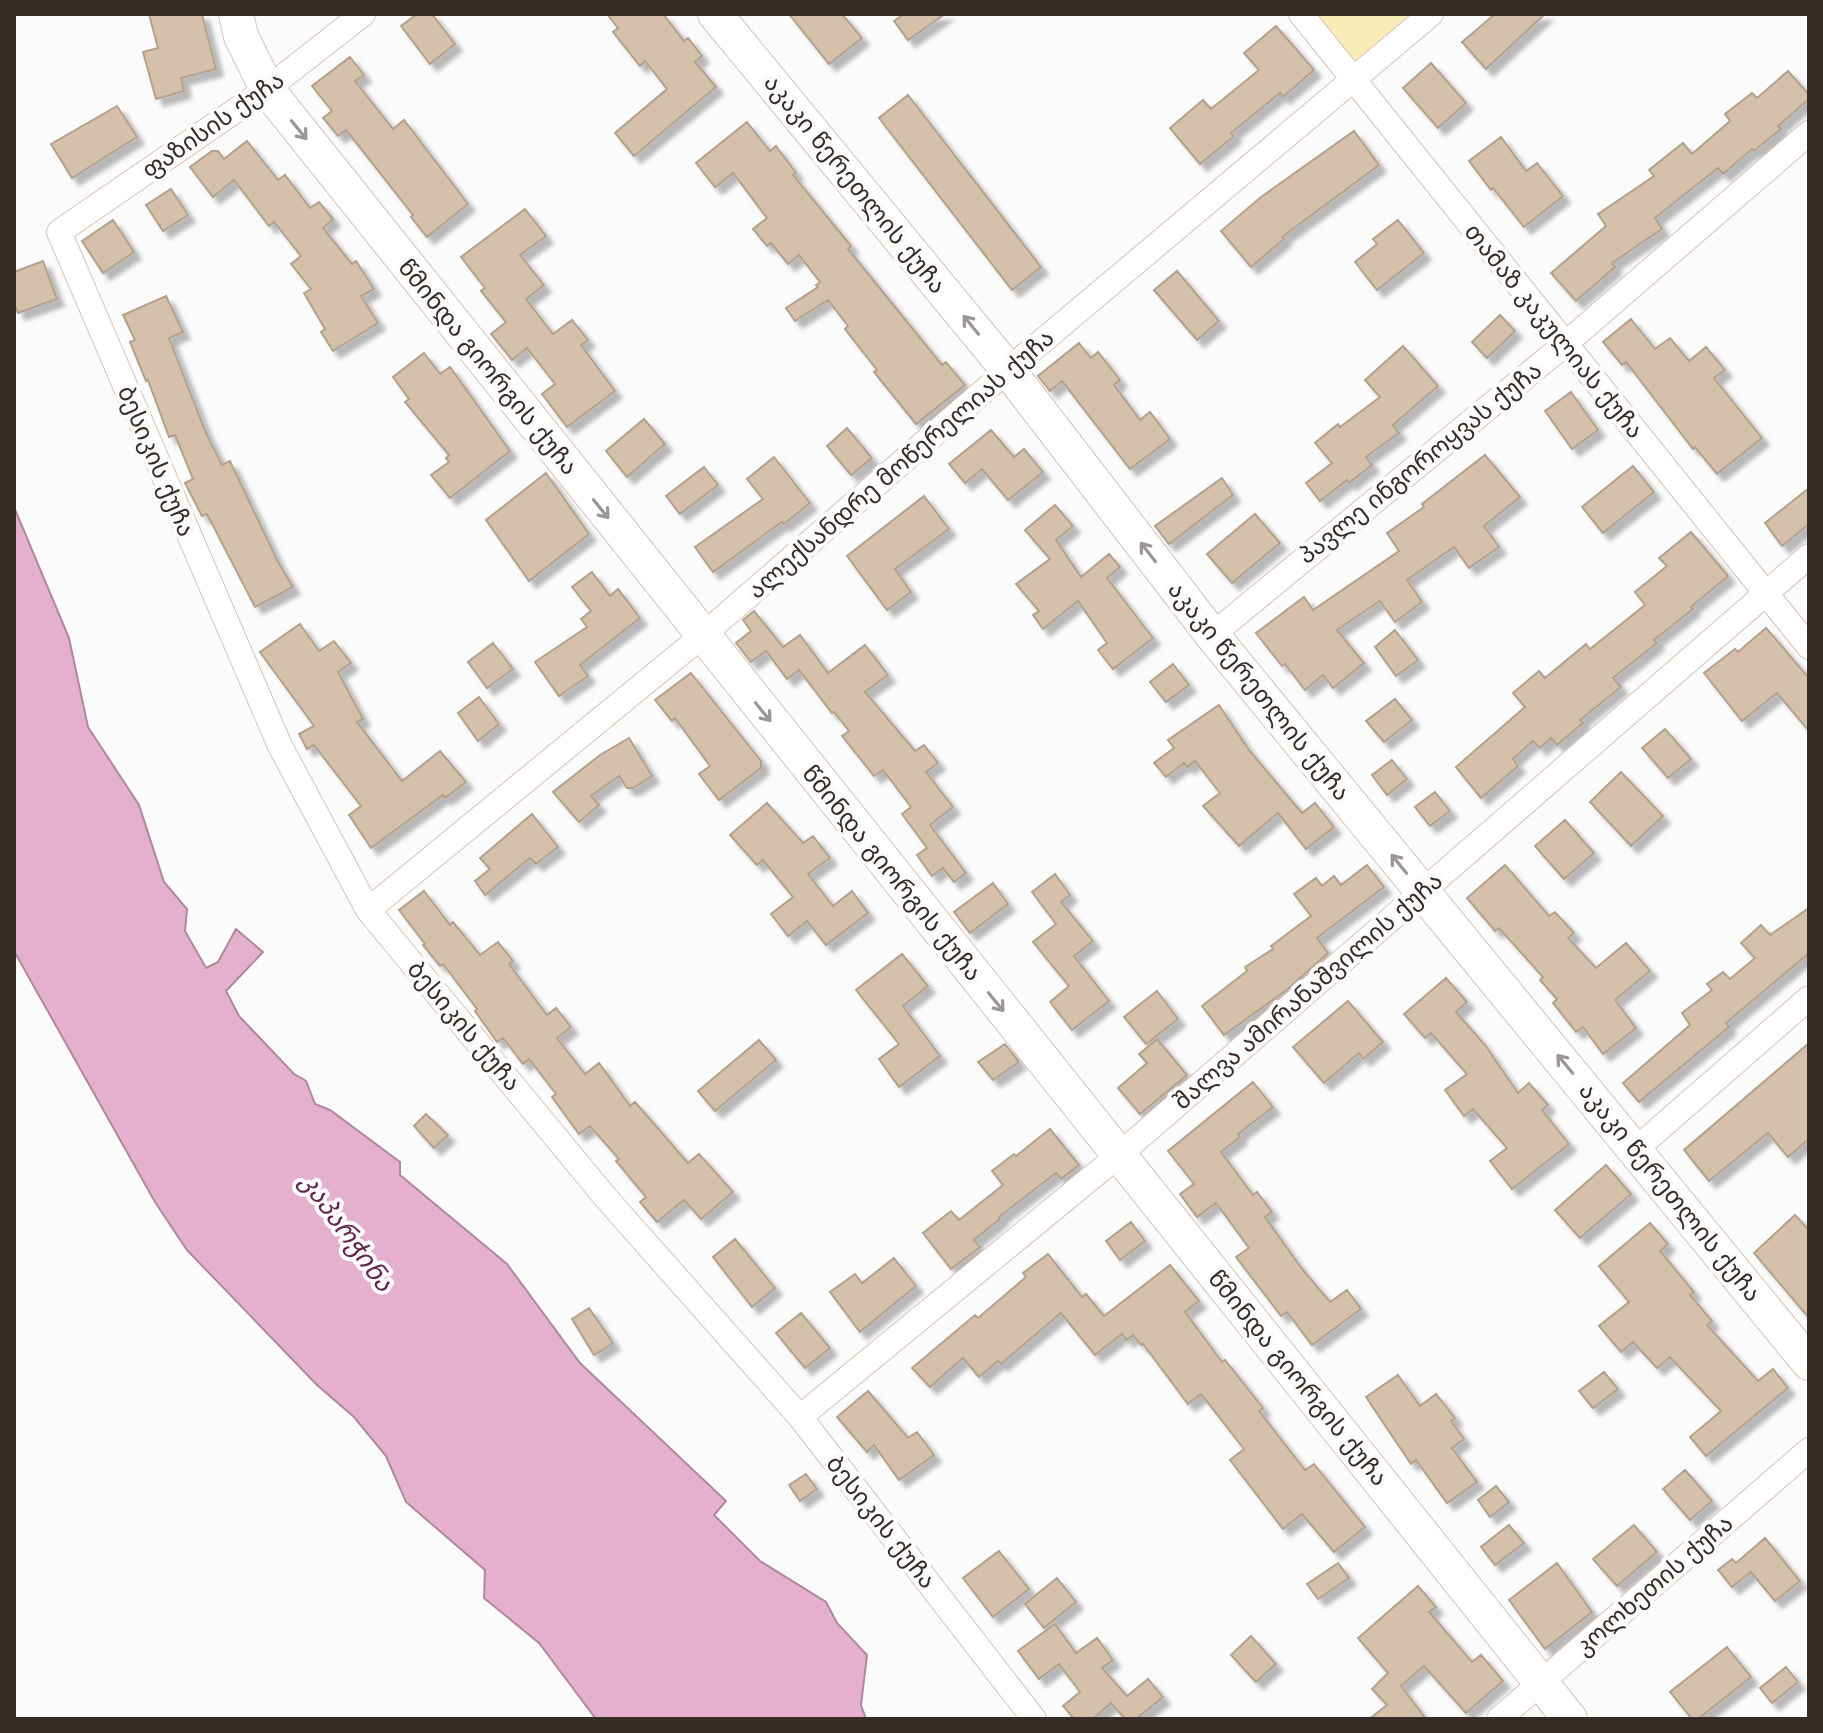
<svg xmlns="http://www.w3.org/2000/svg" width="1823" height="1733" font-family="Inter,'Noto Sans Georgian',sans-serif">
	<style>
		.green { fill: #f8ecb7 }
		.water { fill: #e4b0ce; stroke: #b0889c; stroke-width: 2 }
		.building { fill: #d4c0ab; stroke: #b4a18d; stroke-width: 2; filter: url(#shadow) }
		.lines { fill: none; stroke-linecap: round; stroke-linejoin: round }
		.street-casing { stroke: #dec1b6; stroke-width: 26 }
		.secondary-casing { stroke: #dec1b6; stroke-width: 36 }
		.street { stroke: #fff; stroke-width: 24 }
		.secondary { stroke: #fff; stroke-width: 34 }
		.oneway { stroke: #9b9594 }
		.labels { text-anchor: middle; stroke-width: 8; stroke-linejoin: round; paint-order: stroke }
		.street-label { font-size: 24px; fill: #372b28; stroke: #fbfbfb }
		.water-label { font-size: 26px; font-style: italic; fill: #62254c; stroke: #fbfbfb }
	</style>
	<defs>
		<filter id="shadow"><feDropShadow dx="7" dy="7" stdDeviation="2" flood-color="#0004"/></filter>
	</defs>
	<rect width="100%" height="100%" fill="#fbfbfb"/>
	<path class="green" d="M1301 14H1431L1353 80Z"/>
	<path class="water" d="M14 507 69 638 88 727 139 805 164 882 187 909 185 931 206 968 218 962 236 929 263 952 226 991 239 1016 294 1074 306 1081 315 1104 330 1110 400 1162V1175L507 1264 580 1363 726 1501 714 1515 760 1561 826 1602 837 1623 867 1655 861 1705 866 1719H596L539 1643 484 1598 485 1570 406 1502 386 1456 354 1417 317 1385 187 1250 155 1202 14 951Z"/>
	<path class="building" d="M149 14H202L216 69 181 78 184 91 156 99 143 52 158 48Z
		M417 14H432L455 44 430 64 401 26Z
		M607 14H663L684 41 688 38 702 56 695 62 716 87 634 156 615 133 667 89 645 61 640 66 613 32 618 28Z
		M789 14H842L862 38 829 64Z
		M904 14H945L908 40 894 21Z
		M1495 14H1545L1486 69 1462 42Z
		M1276 26 1314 70 1283 97 1280 93 1231 133 1234 136 1200 164 1170 128 1203 100 1211 109 1259 70 1244 53Z
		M350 57 364 75 355 81 393 129 404 120 468 204 427 237 411 217 413 215 346 130 338 136 323 118 332 111 312 86Z
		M1431 63 1466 103 1438 128 1403 88Z
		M1788 71 1809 95V99L1778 126 1781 129 1754 151 1752 149 1723 174 1718 168 1655 218 1662 229 1612 263 1615 267 1576 301 1551 273 1606 226 1598 214 1654 176 1649 170 1683 143 1692 154 1730 121 1725 114 1752 93 1757 98Z
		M908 95 1041 267 1012 290 879 118Z
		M117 106 137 137 72 178 51 144Z
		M747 122 770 151 776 146 796 173 793 175 851 246 848 249 942 365 946 362 965 385 916 424 874 372 877 370 845 329 848 326 828 300 795 321 786 308 818 287 816 285 820 282 799 255 788 264 771 243 767 246 753 229 767 218 733 173 715 187 696 163Z
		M1354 131 1379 165 1282 237 1284 239 1251 267 1221 231 1261 197Z
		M1501 137 1526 171 1537 163 1563 196 1524 227 1493 188 1491 190 1469 161Z
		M247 141 278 180 285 175 310 208 319 202 333 219 323 228 352 264 356 261 374 289 361 296 378 323 333 351 321 332 325 329 304 293 311 289 291 264 301 256 274 222 269 226 234 180 213 197 190 167 212 151H218L224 159Z
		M171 189 188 215 163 231 146 205Z
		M525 209 546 236 520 255 544 285 526 299 553 334 572 320 588 340 581 345 615 391 567 427 542 394 555 384 527 348 512 360 491 334 506 322 481 291 485 288 461 257Z
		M113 220 134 252 103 273 82 241Z
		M1398 220 1424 253 1377 290 1355 262 1377 244 1373 239Z
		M43 261 57 299 18 313 14 303V272Z
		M1177 271 1219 321 1197 340 1154 290Z
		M166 296 183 332 169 338 206 433 222 465 230 461 278 562 293 587 255 607 207 514 202 516 185 483 193 479 175 435 169 437 148 380 146 381 130 342 135 340 123 315Z
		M1500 315 1515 331 1487 358 1472 342Z
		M1631 319 1655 349 1670 338 1689 361 1706 347 1725 370 1714 378 1762 438 1717 474 1695 447 1693 449 1626 362 1622 365 1603 342Z
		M1079 343 1091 358 1098 352 1120 380 1114 385 1140 420 1150 412 1170 439 1130 469 1062 381 1050 391 1038 376Z
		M1403 346 1438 386 1393 425 1399 433 1366 457 1372 465 1349 483 1347 480 1320 501 1306 483 1332 463 1315 443 1338 424 1340 427 1380 397 1365 380Z
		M424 353 440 374 450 367 510 451 450 498 431 475 449 462 446 458 449 455 405 402 409 399 393 377Z
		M1571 392 1598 430 1572 449 1545 411Z
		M644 419 665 444 627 477 606 451Z
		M847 428 872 458 851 475 827 446Z
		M991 430 1014 457 1024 449 1043 472 1008 500 982 469 965 483 949 464Z
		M1485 455 1520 497 1484 526 1499 547 1469 568 1454 547 1407 580 1422 602 1395 622 1380 601 1337 630 1364 663 1333 688 1323 675 1305 690 1285 664 1282 666 1256 633 1304 597 1313 610 1399 551 1387 533 1424 507 1422 504Z
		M774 457 810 503 784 524 782 522 713 572 695 547 763 499 747 479Z
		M1633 466 1654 492 1603 533 1582 507Z
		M704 467 718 485 680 514 666 496Z
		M546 473 589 534 529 581 486 520Z
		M1222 478 1233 495 1169 544 1155 526Z
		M1809 488V524L1782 546 1765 523Z
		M924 496 949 529 895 569 911 592 887 610 847 556Z
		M1055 505 1073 526 1056 540 1081 577 1109 554 1120 567 1107 578 1153 638 1113 669 1098 650 1107 643 1078 601 1043 629 1033 615 1039 611 1016 584 1050 559 1025 530Z
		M1255 514 1280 543 1232 583 1207 554Z
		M1691 532 1728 576 1691 607 1693 609 1654 640 1657 643 1613 678 1621 687 1580 720 1583 723 1557 745 1551 738 1540 748 1533 741 1513 759 1518 766 1481 798 1456 767 1525 707 1513 693 1539 671 1545 678 1586 644 1590 649 1645 605 1635 592 1667 566 1659 558Z
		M592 572 610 596 618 589 640 618 580 665 588 676 559 696 535 662 587 627 581 619 591 611 572 587Z
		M754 611 783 647 800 635 828 673 865 645 888 675 865 692 915 751 924 745 938 763 926 772 953 807 930 825 966 873 954 882 943 868 932 876 917 855 927 848 902 814 911 807 883 770 874 776 842 736 849 731 834 712 832 713 799 670 787 679 766 651 751 662 736 643 751 631 743 620Z
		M300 624 319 651 334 641 351 663 338 672 363 719 357 722 402 781 440 751 466 782 445 798 443 795 371 848 349 815 361 806 314 745 307 749 299 734 314 726 260 652Z
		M1766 628 1809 678V731L1777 693 1742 721 1704 673 1735 649 1738 652Z
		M1395 630 1418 660 1396 676 1375 647Z
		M493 643 513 669 487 688 468 662Z
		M1173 664 1189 685 1166 702 1150 682Z
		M691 673 761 761V768L719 800 699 774 710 766 675 718 672 721 655 700Z
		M479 697 499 724 478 741 458 713Z
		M1395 699 1412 720 1384 742 1366 721Z
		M1219 705 1249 750 1302 813 1315 803 1334 827 1306 849 1278 813 1239 846 1203 806 1220 793 1195 761 1187 767 1184 763 1166 777 1154 763 1174 748 1168 740Z
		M1665 729 1691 759 1668 778 1642 748Z
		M629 738 652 776 633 788H627L619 776 591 796 599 805 579 822 553 792 600 755Z
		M1392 760 1407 779 1387 795 1372 775Z
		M1621 772 1663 816 1631 846 1590 802Z
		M1435 792 1450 811 1430 826 1415 807Z
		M767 803 803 843 813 836 830 858 808 874 833 906 852 891 868 913 826 945 807 921 788 936 771 914 793 897 763 860 757 865 730 835Z
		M532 814 558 847 536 864 530 858 485 895 475 881 490 869 480 858Z
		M1565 820 1594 853 1564 879 1535 846Z
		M1367 865 1384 887 1317 938 1328 953 1288 989 1224 1035 1202 1006 1247 971 1245 967 1273 949 1271 946 1311 916 1294 894 1316 878 1322 886 1334 876 1341 885Z
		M1505 865 1549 916 1555 912 1574 933 1568 938 1596 968 1626 943 1650 971 1615 1000 1636 1028 1603 1054 1583 1027 1576 1032 1553 1003 1557 999 1540 980 1543 977 1499 928 1495 931 1467 898Z
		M1055 874 1070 895 1061 902 1093 941 1074 956 1109 1001 1072 1030 1050 1002 1069 986 1033 942 1056 924 1032 892Z
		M993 883 1008 904 970 933 954 912Z
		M424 891 450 925 453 922 480 955 498 942 513 961 509 964 547 1015 556 1008 571 1027 557 1038 585 1074 599 1063 630 1106 635 1102 688 1163 699 1154 733 1192 701 1219 684 1200 657 1222 640 1202 646 1197 616 1161 619 1159 590 1126 579 1134 552 1097 556 1094 529 1059 523 1064 503 1038 497 1042 475 1011 477 1009 443 964 440 966 423 945 425 944 399 910Z
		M1809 908V953L1726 1023 1729 1027 1639 1102 1623 1083 1690 1025 1682 1013 1712 990 1707 984 1723 972 1730 979 1755 958 1741 943 1761 925 1770 935Z
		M902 954 928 986 903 1006 940 1056 899 1087 879 1059 899 1044 856 990Z
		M1446 978 1467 1002 1456 1012 1485 1045 1518 1093 1529 1083 1548 1105 1542 1110 1569 1144 1512 1189 1490 1161 1507 1148 1473 1109 1464 1116 1445 1090 1467 1074 1431 1033 1425 1038 1404 1014Z
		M1157 991 1178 1019 1146 1044 1124 1017Z
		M1348 1001 1383 1042 1363 1059 1359 1053 1324 1083 1293 1047Z
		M1157 1039 1187 1075 1140 1114 1118 1088 1147 1063 1139 1054Z
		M759 1040 776 1060 715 1111 698 1091Z
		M1809 1043V1139L1788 1157 1768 1133 1709 1181 1684 1150Z
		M1005 1044 1019 1062 993 1080 978 1062Z
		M1253 1082 1273 1107 1238 1134 1240 1137 1221 1152 1253 1195 1257 1192 1272 1212 1265 1217 1302 1269 1330 1302 1347 1290 1361 1309 1312 1345 1287 1312 1281 1316 1236 1257 1249 1248 1216 1203 1197 1217 1180 1194 1194 1184 1168 1151Z
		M426 1114 448 1135 434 1148 414 1126Z
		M1050 1129 1079 1165 1061 1179 1056 1173 999 1217 1000 1219 974 1240 980 1247 951 1269 923 1233 951 1211 959 1220 1003 1185 992 1171 1014 1154 1016 1156Z
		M1606 1165 1631 1194 1580 1238 1555 1210Z
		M1795 1215 1809 1230V1318L1754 1253Z
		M1131 1222 1145 1241 1120 1260 1106 1241Z
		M1650 1223 1668 1244 1660 1251 1694 1292 1690 1295 1712 1321 1707 1325 1758 1381 1773 1369 1788 1388 1706 1456 1690 1437 1721 1411 1670 1357 1657 1368 1633 1342 1621 1352 1599 1326 1629 1302 1599 1266Z
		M735 1239 775 1288 752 1307 713 1257Z
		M1048 1254 1082 1297 1086 1294 1104 1316 1170 1265 1199 1301 1185 1312 1222 1362 1225 1360 1263 1408 1259 1411 1305 1470 1314 1464 1365 1527 1334 1552 1302 1514 1283 1529 1230 1460 1244 1449 1201 1394 1188 1404 1143 1344 1141 1345 1133 1335 1127 1340 1122 1334 1095 1355 1061 1313 1001 1364 998 1361 979 1377 963 1358 930 1387 912 1368 975 1315 978 1318 1026 1277 1023 1273Z
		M894 1258 916 1286 860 1332 830 1292 855 1274 862 1283Z
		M589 1308 613 1343 594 1355 572 1319Z
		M801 1313 830 1348 805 1368 776 1333Z
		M1604 1372 1618 1389 1593 1408 1579 1391Z
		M1398 1375 1420 1406 1436 1394 1455 1418 1451 1421 1464 1439 1452 1448 1477 1482 1447 1503 1416 1460 1411 1464 1366 1397Z
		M868 1391 908 1438 917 1432 934 1455 899 1480 874 1445 867 1452 837 1417Z
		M1685 1470 1712 1501 1690 1520 1663 1489Z
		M806 1474 817 1489 800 1501 789 1485Z
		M1496 1486 1509 1502 1490 1517 1478 1500Z
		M1509 1525 1524 1543 1495 1565 1481 1547Z
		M1634 1525 1657 1552 1617 1586 1593 1559Z
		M1765 1538 1800 1581 1775 1601 1751 1572 1732 1587 1718 1570 1732 1559 1736 1563Z
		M999 1551 1029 1589 993 1617 963 1578Z
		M1338 1563 1349 1578 1318 1599 1307 1584Z
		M1557 1563 1592 1612 1545 1649 1509 1600Z
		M1057 1578 1076 1602 1044 1628 1025 1604Z
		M1418 1586 1436 1607 1429 1612 1472 1662 1481 1655 1503 1681 1466 1713 1424 1666 1401 1686 1426 1719H1369L1387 1705 1372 1689 1388 1673 1358 1638Z
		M1055 1624 1076 1653 1097 1638 1113 1660 1102 1668 1127 1696 1148 1679 1163 1697 1136 1719H1125L1111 1703 1093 1719H1074L1063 1706 1080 1692 1059 1664 1039 1679 1018 1651Z
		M1251 1636 1276 1664 1256 1682 1231 1655Z
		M1727 1647 1751 1677 1698 1719H1692L1670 1692Z
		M1786 1667 1798 1682 1772 1703 1760 1688Z"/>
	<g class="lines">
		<defs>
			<path id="street" d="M363 14 267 89 59 232 280 746 368 910 606 1198 800 1417 1034 1719
				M1301 14 1809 647
				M1212 635 1564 345 1809 133
				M368 910 702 636 1008 370 1431 14
				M1636 1149 1809 998
				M800 1417 1119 1155 1809 556
				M1499 1719 1809 1450"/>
			<path id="secondary" d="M236 14 241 36 267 89 1570 1719
				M715 14 1008 370 1212 635 1809 1363"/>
		</defs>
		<use href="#street" class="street-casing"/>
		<use href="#secondary" class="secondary-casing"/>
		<use href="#street" class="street"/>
		<use href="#secondary" class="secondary"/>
	</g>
	<defs><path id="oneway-shaft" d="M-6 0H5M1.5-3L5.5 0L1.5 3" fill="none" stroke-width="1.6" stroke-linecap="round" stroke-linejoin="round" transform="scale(2)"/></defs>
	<g class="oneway">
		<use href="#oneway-shaft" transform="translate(299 130) rotate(51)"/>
		<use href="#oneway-shaft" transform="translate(971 325) rotate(-129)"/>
		<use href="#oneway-shaft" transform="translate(601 509) rotate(51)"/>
		<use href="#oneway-shaft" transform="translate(1148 552) rotate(-128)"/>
		<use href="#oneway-shaft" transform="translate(763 712) rotate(51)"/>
		<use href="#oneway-shaft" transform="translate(1399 864) rotate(-129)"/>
		<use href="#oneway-shaft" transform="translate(996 1002) rotate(51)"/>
		<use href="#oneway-shaft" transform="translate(1565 1064) rotate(-130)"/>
	</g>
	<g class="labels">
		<g class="street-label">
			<text transform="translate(213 125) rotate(-35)" y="8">ფაზისის ქუჩა</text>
			<text transform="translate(855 184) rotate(51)" y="8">აკაკი წერეთლის ქუჩა</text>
			<text transform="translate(1554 331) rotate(51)" y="8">თამაზ კაკულიას ქუჩა</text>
			<text transform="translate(488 367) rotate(51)" y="8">წმინდა გიორგის ქუჩა</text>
			<text transform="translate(156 461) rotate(67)" y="8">ბესიკის ქუჩა</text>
			<text transform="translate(1420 463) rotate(-39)" y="8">პავლე ინგოროყვას ქუჩა</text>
			<text transform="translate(901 464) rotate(-41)" y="8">ალექსანდრე მოწერელიას ქუჩა</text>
			<text transform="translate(1259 691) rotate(51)" y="8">აკაკი წერეთლის ქუჩა</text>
			<text transform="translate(892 873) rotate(51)" y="8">წმინდა გიორგის ქუჩა</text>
			<text transform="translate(1308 991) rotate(-41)" y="8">შალვა ამირანაშვილის ქუჩა</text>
			<text transform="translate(464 1026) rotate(50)" y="8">ბესიკის ქუჩა</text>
			<text transform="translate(1670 1192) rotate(51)" y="8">აკაკი წერეთლის ქუჩა</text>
			<text transform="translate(1298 1378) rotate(51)" y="8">წმინდა გიორგის ქუჩა</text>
			<text transform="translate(881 1522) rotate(52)" y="8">ბესიკის ქუჩა</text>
			<text transform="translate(1654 1585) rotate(-41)" y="8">კოლხეთის ქუჩა</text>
		</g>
		<g class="water-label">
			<text transform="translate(347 1232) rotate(54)" y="9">კაპარჭინა</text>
		</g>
	</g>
	<rect width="1823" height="1733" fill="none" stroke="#372b28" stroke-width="32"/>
</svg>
